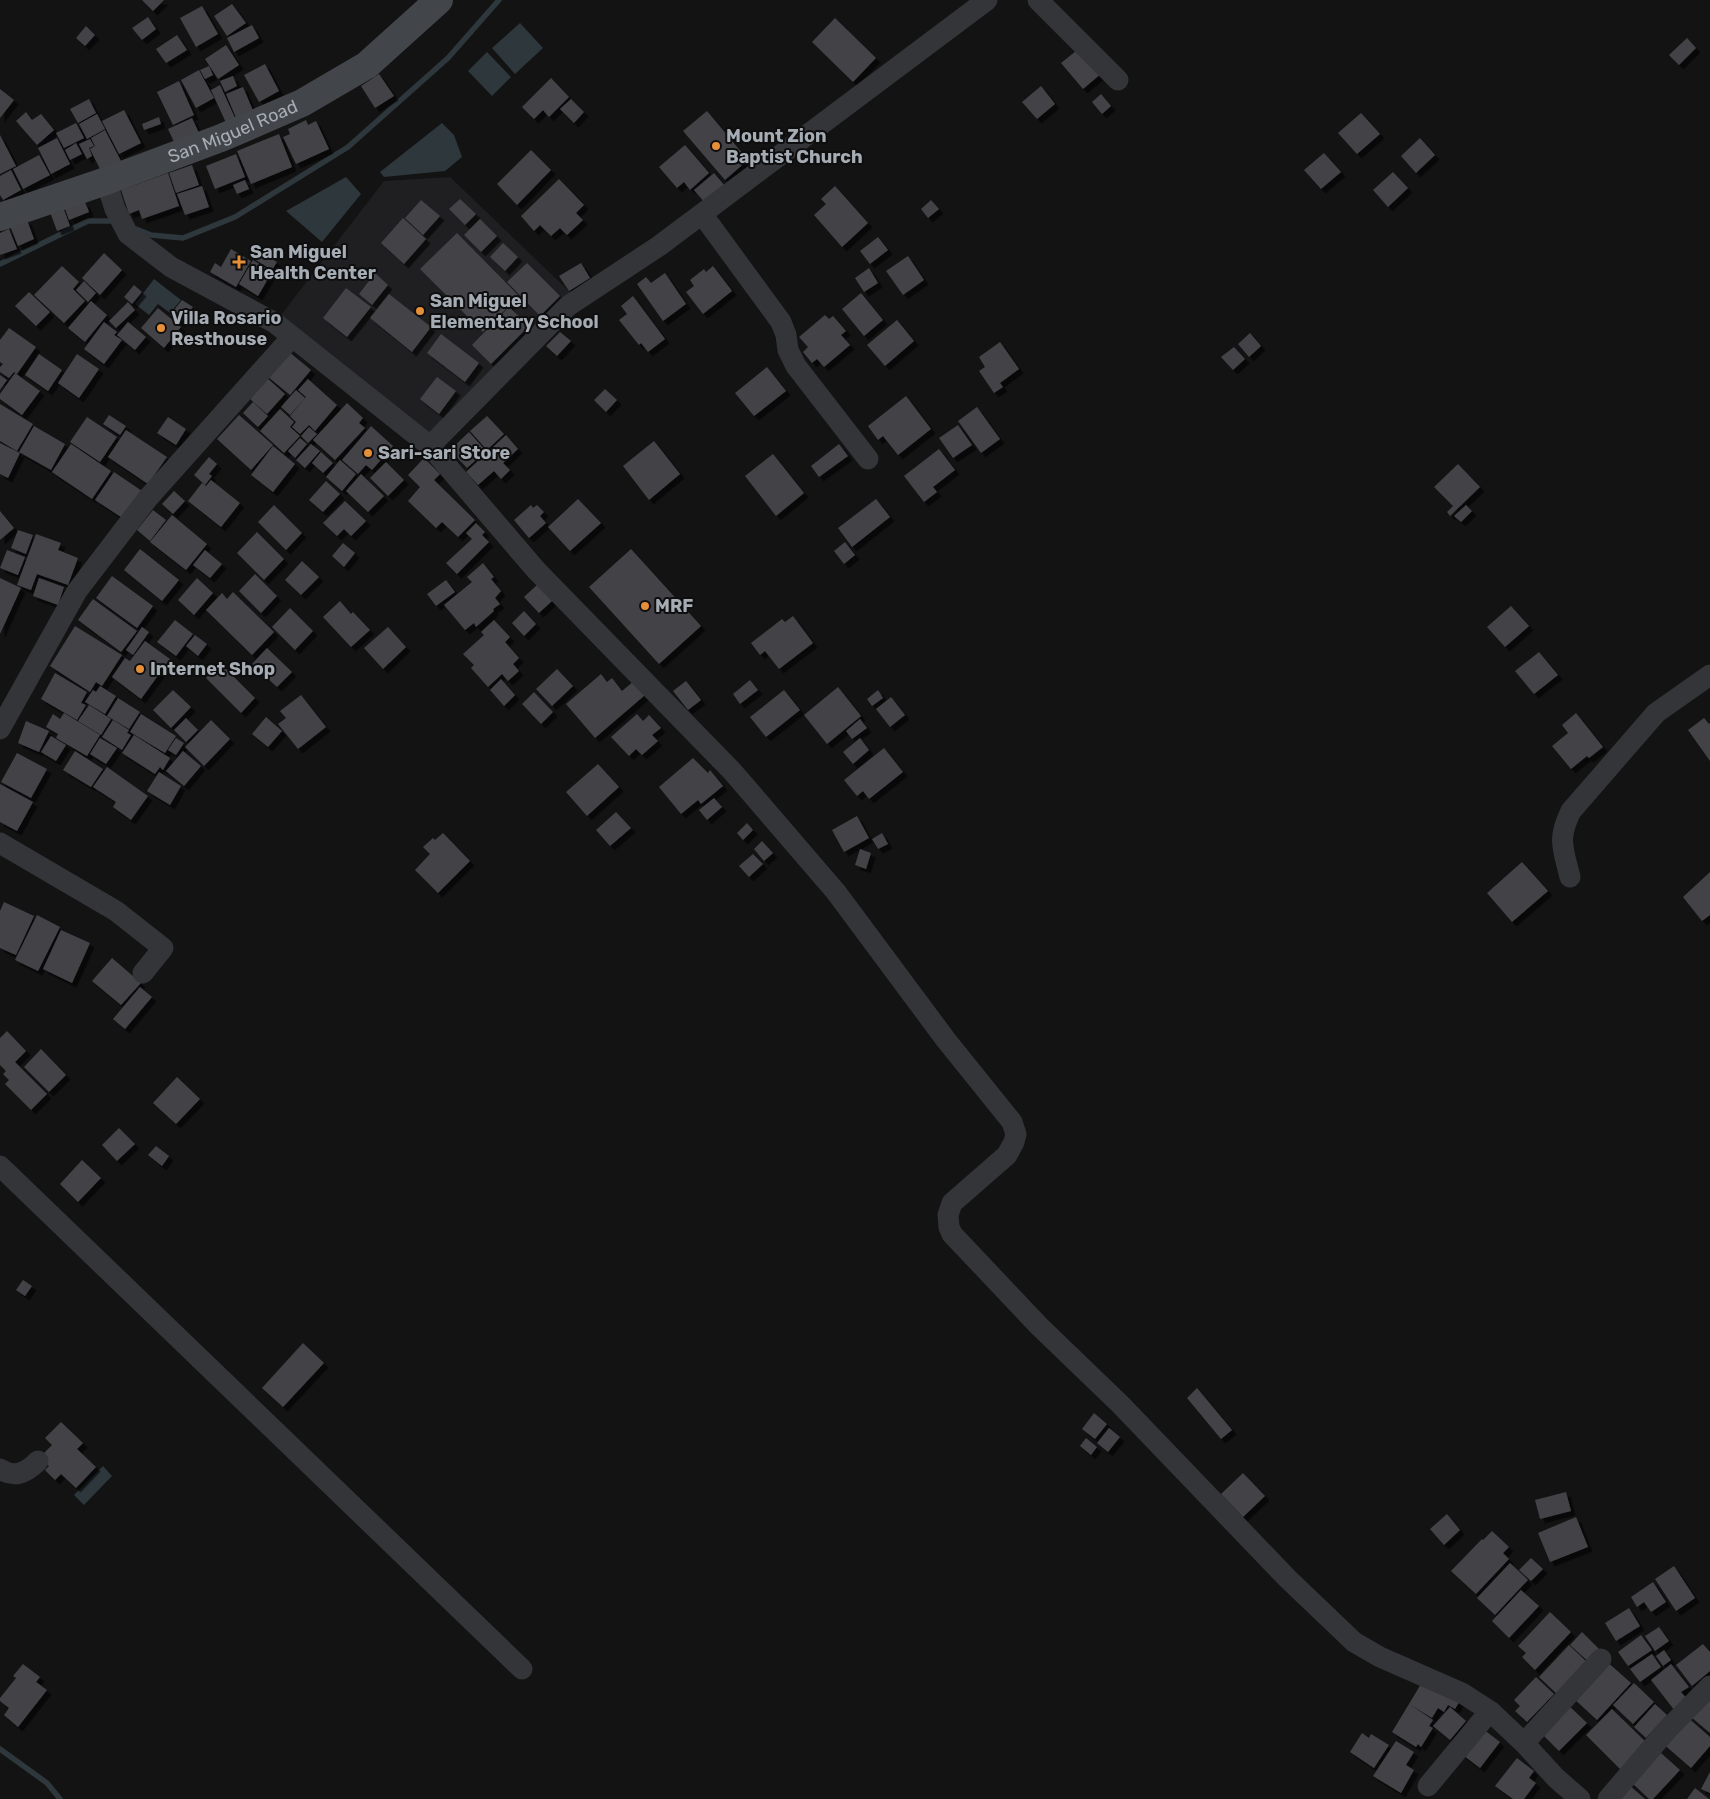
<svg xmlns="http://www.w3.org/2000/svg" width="1710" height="1799" font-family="Rubik,sans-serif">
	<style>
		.built { fill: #1f1f21 }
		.water { fill: #2d373c }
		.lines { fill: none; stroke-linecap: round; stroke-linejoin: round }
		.stream { stroke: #2d373c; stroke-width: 5.5 }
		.building { fill: #424347; filter: url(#shadow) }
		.street { stroke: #343539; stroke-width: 21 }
		.secondary { stroke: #424549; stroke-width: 28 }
		.poi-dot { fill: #e68f39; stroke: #0e0e0f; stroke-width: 2 }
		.labels { text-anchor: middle; stroke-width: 4; stroke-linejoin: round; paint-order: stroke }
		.street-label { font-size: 18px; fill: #a5acb4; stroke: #0e0e0f }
		.poi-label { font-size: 18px; font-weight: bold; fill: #a5acb4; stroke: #0e0e0f; text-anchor: start }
	</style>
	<defs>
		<filter id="shadow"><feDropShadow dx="4.5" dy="4.5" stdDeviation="0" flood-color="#0009"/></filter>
	</defs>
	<rect width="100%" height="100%" fill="#131314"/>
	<path class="built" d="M450 177 573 295 431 438 278 319 384 181Z"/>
	<path class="water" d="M520 23 543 48 515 74 492 48Z
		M487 52 511 77 492 96 468 71Z
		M442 123 454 135 462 157 445 171 384 177 380 172Z
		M346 177 361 194 322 242 286 211Z
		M154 279 181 300 170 313 158 304 149 315 135 304Z
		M103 1466 112 1476 84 1505 74 1495Z"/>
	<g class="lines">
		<path class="stream" d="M136 229 151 235 183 238 235 217 348 147 448 58 499 0
			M0 264 88 221H115
			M0 1749 47 1783 60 1799"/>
	</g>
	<path class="building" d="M142 0H164L153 11Z
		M232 4 246 23 227 36 214 16Z
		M202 6 218 34 196 47 180 18Z
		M148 17 156 29 142 40 132 28Z
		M835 18 876 58 853 82 812 42Z
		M252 25 259 38 234 52 227 38Z
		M86 26 95 35 85 46 76 38Z
		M177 35 187 50 166 63 156 49Z
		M1687 38 1696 48 1679 65 1669 55Z
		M226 45 239 65 218 79 205 59Z
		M1081 47 1102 73 1083 89 1061 63Z
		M265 64 279 91 259 102 244 75Z
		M209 66 213 75 205 79 200 70Z
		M199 70 214 98 196 108 181 80Z
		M379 74 394 96 375 108 361 86Z
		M233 76 237 86 225 92 220 81Z
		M551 78 569 97 549 117 543 110 534 119 522 107Z
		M179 81 194 115 173 125 157 92Z
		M220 85 236 120 227 125 211 90Z
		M1041 86 1055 104 1037 119 1022 102Z
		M243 87 254 113 237 120 226 94Z
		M0 89 14 100 0 118Z
		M1101 94 1111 106 1102 114 1092 102Z
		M89 99 96 113 78 123 70 109Z
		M571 99 584 112 574 123 560 109Z
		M124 110 141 143 119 154 102 121Z
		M707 111 748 160 725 180 683 131Z
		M26 112 32 120 41 114 54 130 37 145 16 121Z
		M1361 113 1380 134 1357 154 1338 133Z
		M97 114 105 129 87 139 79 124Z
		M159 117 161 124 144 130 142 124Z
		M192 118 199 133 175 144 168 129Z
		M306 120 308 125 316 121 329 149 296 164 283 137 290 134 288 129Z
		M76 123 84 138 64 148 56 133Z
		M105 130 121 161 101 171 90 149 95 146 91 138Z
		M279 134 292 167 251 184 237 151Z
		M0 135 16 166 0 174Z
		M57 138 70 164 51 174 38 148Z
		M1420 138 1435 155 1416 173 1401 156Z
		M90 139 94 146 89 148 92 156 87 159 79 144Z
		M76 143 82 154 70 160 65 150Z
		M685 145 709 173 690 190 684 182 677 188 659 167Z
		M531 150 551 170 517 205 497 184Z
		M1324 153 1341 172 1321 189 1304 170Z
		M236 154 245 177 215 189 206 166Z
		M39 155 50 175 23 189 13 169Z
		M192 165 199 185 176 193 169 173Z
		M11 170 21 190 3 200 0 195V176Z
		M1393 172 1408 188 1388 207 1373 190Z
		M168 173 179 206 142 219 139 210 129 214 121 190Z
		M714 173 725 186 705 203 694 190Z
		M559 179 584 205 576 213 583 220 567 235 560 228 551 236 540 225 534 231 521 216Z
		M245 180 249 189 237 194 233 185Z
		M202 186 209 207 185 215 177 194Z
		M835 186 868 223 842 247 814 215 826 204 821 199Z
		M460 199 476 214 465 225 449 209Z
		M421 200 440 216 423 235 405 218Z
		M931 200 939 209 928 218 921 209Z
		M85 202 89 212 69 220 65 209Z
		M63 207 70 226 57 231 50 212Z
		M403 218 426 239 404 264 381 243Z
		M480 219 497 236 481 252 464 235Z
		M27 220 34 239 18 246 10 226Z
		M9 229 17 249 0 255V233Z
		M457 233 519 296 483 332 420 269Z
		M878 237 888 250 870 264 860 251Z
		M503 243 518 257 505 271 490 257Z
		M231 249 251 261 236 287 210 272 215 263 221 267Z
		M259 251 277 262 272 270 254 259Z
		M104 253 122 270 100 295 82 278Z
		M908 256 924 280 903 295 886 271Z
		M253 260 272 272 258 296 239 284Z
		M527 263 560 296 540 316 507 282Z
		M581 263 590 278 569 291 559 276Z
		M62 266 79 282 73 289 85 301 64 323 34 295Z
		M713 266 732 291 703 314 686 292 694 286 690 280 704 269 706 272Z
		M869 268 878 283 864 292 855 278Z
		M375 273 388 285 372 305 359 294Z
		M665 273 686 304 663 321 637 284 646 277 651 283Z
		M84 281 96 293 88 302 76 290Z
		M134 285 142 292 132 304 124 297Z
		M346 288 371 307 347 337 323 318Z
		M29 292 50 312 36 326 15 306Z
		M861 293 883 320 864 336 842 309Z
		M389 294 431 327 412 352 370 318Z
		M633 296 665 339 648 352 641 343 639 345 619 320 627 314 621 306Z
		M182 300 193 307 180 323 170 315Z
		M91 301 107 315 85 342 68 328Z
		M128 302 135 310 116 328 109 321Z
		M509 307 529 326 491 364 472 345Z
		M158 308 181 327 164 348 141 328Z
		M825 315 829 319 833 316 846 331 841 335 850 345 824 367 817 359 812 363 803 352 808 347 799 337Z
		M897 320 914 341 885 366 867 345Z
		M104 322 117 332 114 335 122 340 104 364 84 349Z
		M128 322 146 337 135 350 117 335Z
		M9 328 36 347 17 374 14 372 9 378 0 372V367L3 364 0 362V340Z
		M560 332 571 341 557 356 546 346Z
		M1250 333 1261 346 1249 357 1238 344Z
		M441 334 479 363 465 382 427 353Z
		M1000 342 1019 369 1000 383 1003 387 994 393 979 371 985 367 979 357Z
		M1234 347 1245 359 1233 370 1221 357Z
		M288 351 311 370 290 395 267 376Z
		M39 354 62 370 48 391 25 375Z
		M77 354 99 369 79 398 58 383Z
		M767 367 786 391 754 416 735 393Z
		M15 373 40 391 22 415 0 399V394Z
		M0 375 7 380 0 390Z
		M266 377 285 394 267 414 248 397Z
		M437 377 456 391 439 414 420 399Z
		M308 379 337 405 315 431 309 425 300 434 292 427 296 422 290 416 306 397 298 390Z
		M605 389 617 400 606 412 594 400Z
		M296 390 305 398 290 415 281 407Z
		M906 396 931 429 898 455 883 436 878 440 868 426Z
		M253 402 268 416 258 427 243 413Z
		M347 403 363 418 359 423 365 428 335 460 313 440Z
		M0 404 33 424 17 451 0 441Z
		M977 407 1000 439 981 453 958 421Z
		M280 409 294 422 290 427 300 436 284 453 260 431Z
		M109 415 126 426 120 435 103 424Z
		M239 415 273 445 251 470 217 439Z
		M487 416 504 434 487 450 470 431Z
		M87 417 117 437 100 462 70 442Z
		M168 417 186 429 176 445 157 433Z
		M958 425 972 445 953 458 939 438Z
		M34 426 65 444 51 470 19 452Z
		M371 426 393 446 372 470 366 465 358 474 342 460Z
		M309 427 317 434 308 443 301 436Z
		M126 430 167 457 148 484 108 457Z
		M469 432 486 451 467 468 450 450Z
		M506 435 518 449 503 463 510 470 501 479 494 471 478 485 466 472Z
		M300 438 307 444 295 458 288 451Z
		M654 441 680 474 649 500 623 466Z
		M0 443 20 453 8 478 0 474Z
		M71 444 111 471 92 499 52 472Z
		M311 444 320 451 305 468 296 460Z
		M839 444 848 456 819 477 811 466Z
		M273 446 295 464 273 492 251 475Z
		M939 449 955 470 933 487 937 492 924 502 904 476Z
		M321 452 333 463 323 473 312 463Z
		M773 454 804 493 776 516 745 476Z
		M209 457 217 464 209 474 212 476 205 485 194 475Z
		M424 458 440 474 434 480 475 520 458 537 442 522 436 528 408 501 420 487 408 475Z
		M340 460 356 474 342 491 326 477Z
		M386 462 404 480 388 496 370 478Z
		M1458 464 1480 487 1450 516 1447 512 1453 506 1434 487Z
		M114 472 142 491 124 519 95 500Z
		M361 474 384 496 368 512 346 491Z
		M211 480 240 503 221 527 188 501 202 483 206 486Z
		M326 481 340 494 323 512 309 500Z
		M174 491 185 501 173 514 162 504Z
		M578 499 601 523 570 551 548 527Z
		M876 499 890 517 852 547 838 528Z
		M345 501 366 521 351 536 344 529 337 536 323 523Z
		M274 505 302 533 286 550 258 522Z
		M531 505 533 508 537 505 544 512 540 516 546 523 529 538 514 520Z
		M1466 505 1472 511 1461 522 1454 516Z
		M153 510 166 520 150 541 137 530Z
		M0 511 14 528 0 540Z
		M172 515 207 544 186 570 150 542Z
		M476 523 485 532 482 535 489 542 457 574 446 563 472 539 466 533Z
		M18 530 33 535 26 554 11 548Z
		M257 532 284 559 264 580 237 553Z
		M36 534 61 543 58 550 78 558 68 585 37 574 31 590 17 585Z
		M845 542 855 555 844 564 834 551Z
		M343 543 355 553 344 567 332 556Z
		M140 549 179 580 162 601 124 570Z
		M631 549 701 626 659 664 589 587Z
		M7 550 25 557 18 575 0 568Z
		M205 550 222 564 210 578 193 565Z
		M302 561 319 577 301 595 285 580Z
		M483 563 494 577 491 579 501 591 495 598 500 604 493 609 494 611 476 627 474 623 465 630 444 605 472 582 467 577Z
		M255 574 277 596 261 613 239 591Z
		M112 576 153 606 137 628 96 598Z
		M0 578 21 588 0 634Z
		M39 578 64 587 58 605 33 596Z
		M197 578 213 593 194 615 178 600Z
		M446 580 455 592 436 606 427 594Z
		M538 584 553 600 539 613 524 597Z
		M233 592 274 632 252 655 206 610 222 593 227 599Z
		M93 599 137 631 121 652 78 620Z
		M340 601 351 614 353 612 370 630 351 647 323 617Z
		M1511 606 1529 626 1505 647 1487 627Z
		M290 608 313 631 295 650 272 627Z
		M524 611 536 624 524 636 512 623Z
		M793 616 813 643 779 669 765 651 760 655 751 643 782 619 785 622Z
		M175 620 193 634 176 656 157 642Z
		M494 620 510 637 505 642 519 658 513 664 519 671 508 681 502 674 488 687 471 668 474 665 463 654 484 635 481 632Z
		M75 626 122 655 102 686 96 682 90 692 50 666Z
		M142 627 149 632 133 655 126 650Z
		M388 627 406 647 383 669 364 648Z
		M195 635 207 644 198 656 186 646Z
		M145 641 170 659 141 699 112 677 125 658 130 661Z
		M267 648 292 672 277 687 252 664Z
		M1539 652 1558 675 1534 694 1515 671Z
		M220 663 255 698 241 713 206 678Z
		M557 669 573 686 552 706 536 689Z
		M55 673 87 692 81 703 86 705 77 720 41 699Z
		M601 674 607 682 612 678 622 691 634 681 645 695 595 738 566 704Z
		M501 679 515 695 504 706 490 690Z
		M750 680 758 690 740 704 733 694Z
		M686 681 701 700 688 710 673 691Z
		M100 686 116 696 105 714 85 702 93 690 96 692Z
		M838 687 861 716 827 744 804 715Z
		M173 690 191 707 171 728 153 710Z
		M784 690 800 710 766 737 750 717Z
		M878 690 883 698 872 706 867 699Z
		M534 692 553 712 541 724 522 704Z
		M301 695 326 727 298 749 278 724 286 718 280 711Z
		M891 697 905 715 890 727 876 709Z
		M118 698 140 712 129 729 107 716Z
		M89 705 111 719 101 735 78 721Z
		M64 713 100 735 87 756 56 738 58 734 46 727 53 714 60 719Z
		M1576 713 1603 747 1589 758 1587 756 1571 769 1552 746 1568 733 1562 725Z
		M141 714 176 736 165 753 130 732Z
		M637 714 643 721 649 715 661 728 652 735 658 741 642 755 636 749 629 756 611 737Z
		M266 717 282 731 268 747 252 734Z
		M186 718 198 730 186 742 174 730Z
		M1704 718 1709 724 1710 723V761L1688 730Z
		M860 719 867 728 852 739 846 731Z
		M113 720 129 730 127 733 131 735 122 750 102 737Z
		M211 720 230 739 204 766 185 747Z
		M26 721 49 731 39 752 18 743Z
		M134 735 170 758 163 770 160 767 155 774 122 753Z
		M51 736 66 745 56 761 41 752Z
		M100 738 117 748 106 764 90 754Z
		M176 738 184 743 176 755 168 750Z
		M860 738 869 750 853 764 843 752Z
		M884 748 903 772 869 799 863 791 857 796 844 780Z
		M75 751 103 769 91 787 63 770Z
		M183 751 201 766 184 786 166 771Z
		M17 753 47 769 31 798 1 782Z
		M693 758 708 773 710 770 723 786 701 804 698 800 681 814 659 787Z
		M598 764 619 787 587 816 566 792Z
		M107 767 148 796 131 820 113 807 116 802 93 787Z
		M159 772 181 786 170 805 147 791Z
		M0 784 33 802 17 831 0 822Z
		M714 798 722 807 707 820 699 810Z
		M616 812 631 828 610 846 596 830Z
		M857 816 869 838 844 852 832 830Z
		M747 823 753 830 743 840 737 833Z
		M443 833 470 861 438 893 415 870 430 854 423 847 433 838 435 840Z
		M882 833 888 844 878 849 872 839Z
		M762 841 773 853 764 861 754 849Z
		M860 849 871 853 866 869 855 865Z
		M753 854 763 864 749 877 739 866Z
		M1522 862 1548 891 1512 922 1487 893Z
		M1710 872V915L1702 921 1683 897Z
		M4 902 34 916 16 955 0 948V911Z
		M37 915 60 927 38 971 15 960Z
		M61 930 90 943 72 983 43 969Z
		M112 958 141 983 121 1005 92 981Z
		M140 987 152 997 125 1029 113 1019Z
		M7 1031 26 1051 15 1062 47 1094 31 1110 5 1084 9 1080 3 1074 6 1071 0 1065V1038Z
		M41 1049 66 1075 49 1092 24 1067Z
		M177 1077 200 1099 176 1124 153 1103Z
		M119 1128 135 1144 117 1161 102 1145Z
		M156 1146 169 1156 162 1166 148 1155Z
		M82 1160 101 1178 78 1202 60 1184Z
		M23 1280 32 1286 25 1296 16 1290Z
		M303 1343 324 1363 283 1407 262 1388Z
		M1197 1388 1232 1430 1221 1439 1187 1398Z
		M1094 1413 1107 1424 1095 1439 1082 1429Z
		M61 1422 83 1443 77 1449 96 1467 76 1488 61 1474 55 1480 45 1470 49 1466 40 1457 52 1445 45 1438Z
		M1109 1428 1120 1437 1108 1452 1097 1443Z
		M1086 1438 1097 1447 1091 1455 1080 1446Z
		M1243 1473 1265 1496 1243 1517 1221 1494Z
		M1566 1492 1571 1511 1540 1519 1535 1500Z
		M1447 1514 1460 1530 1444 1545 1430 1529Z
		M1576 1517 1588 1547 1550 1562 1538 1533Z
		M1492 1531 1509 1547 1503 1553 1509 1559 1476 1594 1451 1571 1482 1539 1483 1540Z
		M1531 1558 1543 1569 1531 1581 1519 1570Z
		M1510 1563 1528 1580 1495 1615 1477 1598Z
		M1674 1566 1695 1598 1676 1611 1655 1579Z
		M1653 1582 1666 1602 1651 1612 1644 1602 1637 1607 1631 1597Z
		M1521 1590 1539 1606 1509 1638 1492 1621Z
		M1629 1608 1640 1626 1616 1641 1605 1623Z
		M1550 1612 1571 1632 1535 1670 1522 1657 1526 1653 1518 1646Z
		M1659 1627 1669 1641 1655 1651 1645 1636Z
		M1582 1632 1601 1651 1590 1663 1570 1645Z
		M1641 1635 1652 1650 1628 1666 1618 1652Z
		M1703 1644 1710 1652V1671L1692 1686 1676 1665Z
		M1569 1645 1588 1663 1558 1695 1539 1677Z
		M1664 1650 1671 1660 1663 1666 1656 1656Z
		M1652 1654 1661 1667 1640 1682 1630 1669Z
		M1605 1660 1631 1683 1597 1720 1572 1697Z
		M23 1664 40 1677 36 1682 47 1690 18 1727 4 1715 9 1708 0 1701V1698L16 1678 13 1676Z
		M1671 1664 1689 1687 1681 1692 1688 1700 1675 1711 1651 1680Z
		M1536 1677 1554 1694 1527 1722 1515 1711 1520 1706 1514 1700Z
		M1634 1683 1654 1702 1633 1724 1613 1705Z
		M1421 1684 1461 1699 1455 1709 1448 1705 1444 1712 1438 1708 1432 1718 1409 1704Z
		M1710 1695V1733L1691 1717Z
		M1409 1704 1433 1720 1429 1726 1433 1728 1421 1747 1418 1744 1416 1747 1392 1732Z
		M1567 1704 1587 1723 1559 1751 1540 1732Z
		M1655 1704 1667 1715 1646 1738 1634 1727Z
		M1450 1707 1466 1721 1450 1740 1433 1726Z
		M1612 1709 1650 1746 1624 1773 1586 1735Z
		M1685 1715 1710 1737V1746L1691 1768 1661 1742Z
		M1479 1726 1500 1742 1480 1768 1459 1752Z
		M1362 1733 1369 1738 1371 1734 1389 1745 1374 1768 1350 1752Z
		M1396 1741 1414 1752 1406 1765 1414 1770 1401 1793 1373 1776Z
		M1661 1753 1680 1770 1653 1799H1649L1629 1780Z
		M1517 1758 1534 1771 1529 1778 1536 1783 1524 1799H1513L1495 1786Z
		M1710 1772V1793L1701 1789Z
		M1628 1784 1645 1799H1614Z
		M1695 1788 1709 1799H1687Z"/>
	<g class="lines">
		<path class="street" d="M1038 0 1118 80
			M106 181 115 209 128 234 171 267 275 323 430 446 568 306 659 246 987 0
			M702 214 781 322 786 335 788 350 796 366 868 459
			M430 446 536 570 732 771 836 892 946 1040 1012 1122 1016 1134 1014 1142 1007 1155 952 1203 948 1215 949 1227 952 1234 1039 1326 1121 1405 1287 1578 1354 1642 1380 1657 1462 1693 1490 1711 1524 1743 1556 1778 1580 1799
			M0 729 77 591 148 498 292 337
			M0 843 116 911 163 948 143 973
			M1570 877C1563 848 1557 839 1571 811L1656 713 1710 675
			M0 1166 522 1669
			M0 1469C15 1479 27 1472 38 1461
			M1524 1743 1601 1659
			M1428 1786 1490 1711
			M1608 1799 1667 1730 1710 1686"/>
		<path class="secondary" id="s1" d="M0 217 106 181 221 138 302 103 367 65 439 0"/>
	</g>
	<g class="poi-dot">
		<circle cx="716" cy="146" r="5"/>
		<path d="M236.5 254.5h5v5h5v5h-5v5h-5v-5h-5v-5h5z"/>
		<circle cx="420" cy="311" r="5"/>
		<circle cx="161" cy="328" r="5"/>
		<circle cx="368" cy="453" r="5"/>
		<circle cx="645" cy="606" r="5"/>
		<circle cx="140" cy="669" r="5"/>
	</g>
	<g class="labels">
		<g class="street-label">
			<text dy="6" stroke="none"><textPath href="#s1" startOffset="248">San Miguel Road</textPath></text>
		</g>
		<g class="poi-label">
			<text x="726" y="142">Mount Zion<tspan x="726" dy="21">Baptist Church</tspan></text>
			<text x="250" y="258">San Miguel<tspan x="250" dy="21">Health Center</tspan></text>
			<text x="430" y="307">San Miguel<tspan x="430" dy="21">Elementary School</tspan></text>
			<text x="171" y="324">Villa Rosario<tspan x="171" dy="21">Resthouse</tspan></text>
			<text x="378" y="459">Sari-sari Store</text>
			<text x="655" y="612">MRF</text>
			<text x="150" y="675">Internet Shop</text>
		</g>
	</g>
</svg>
